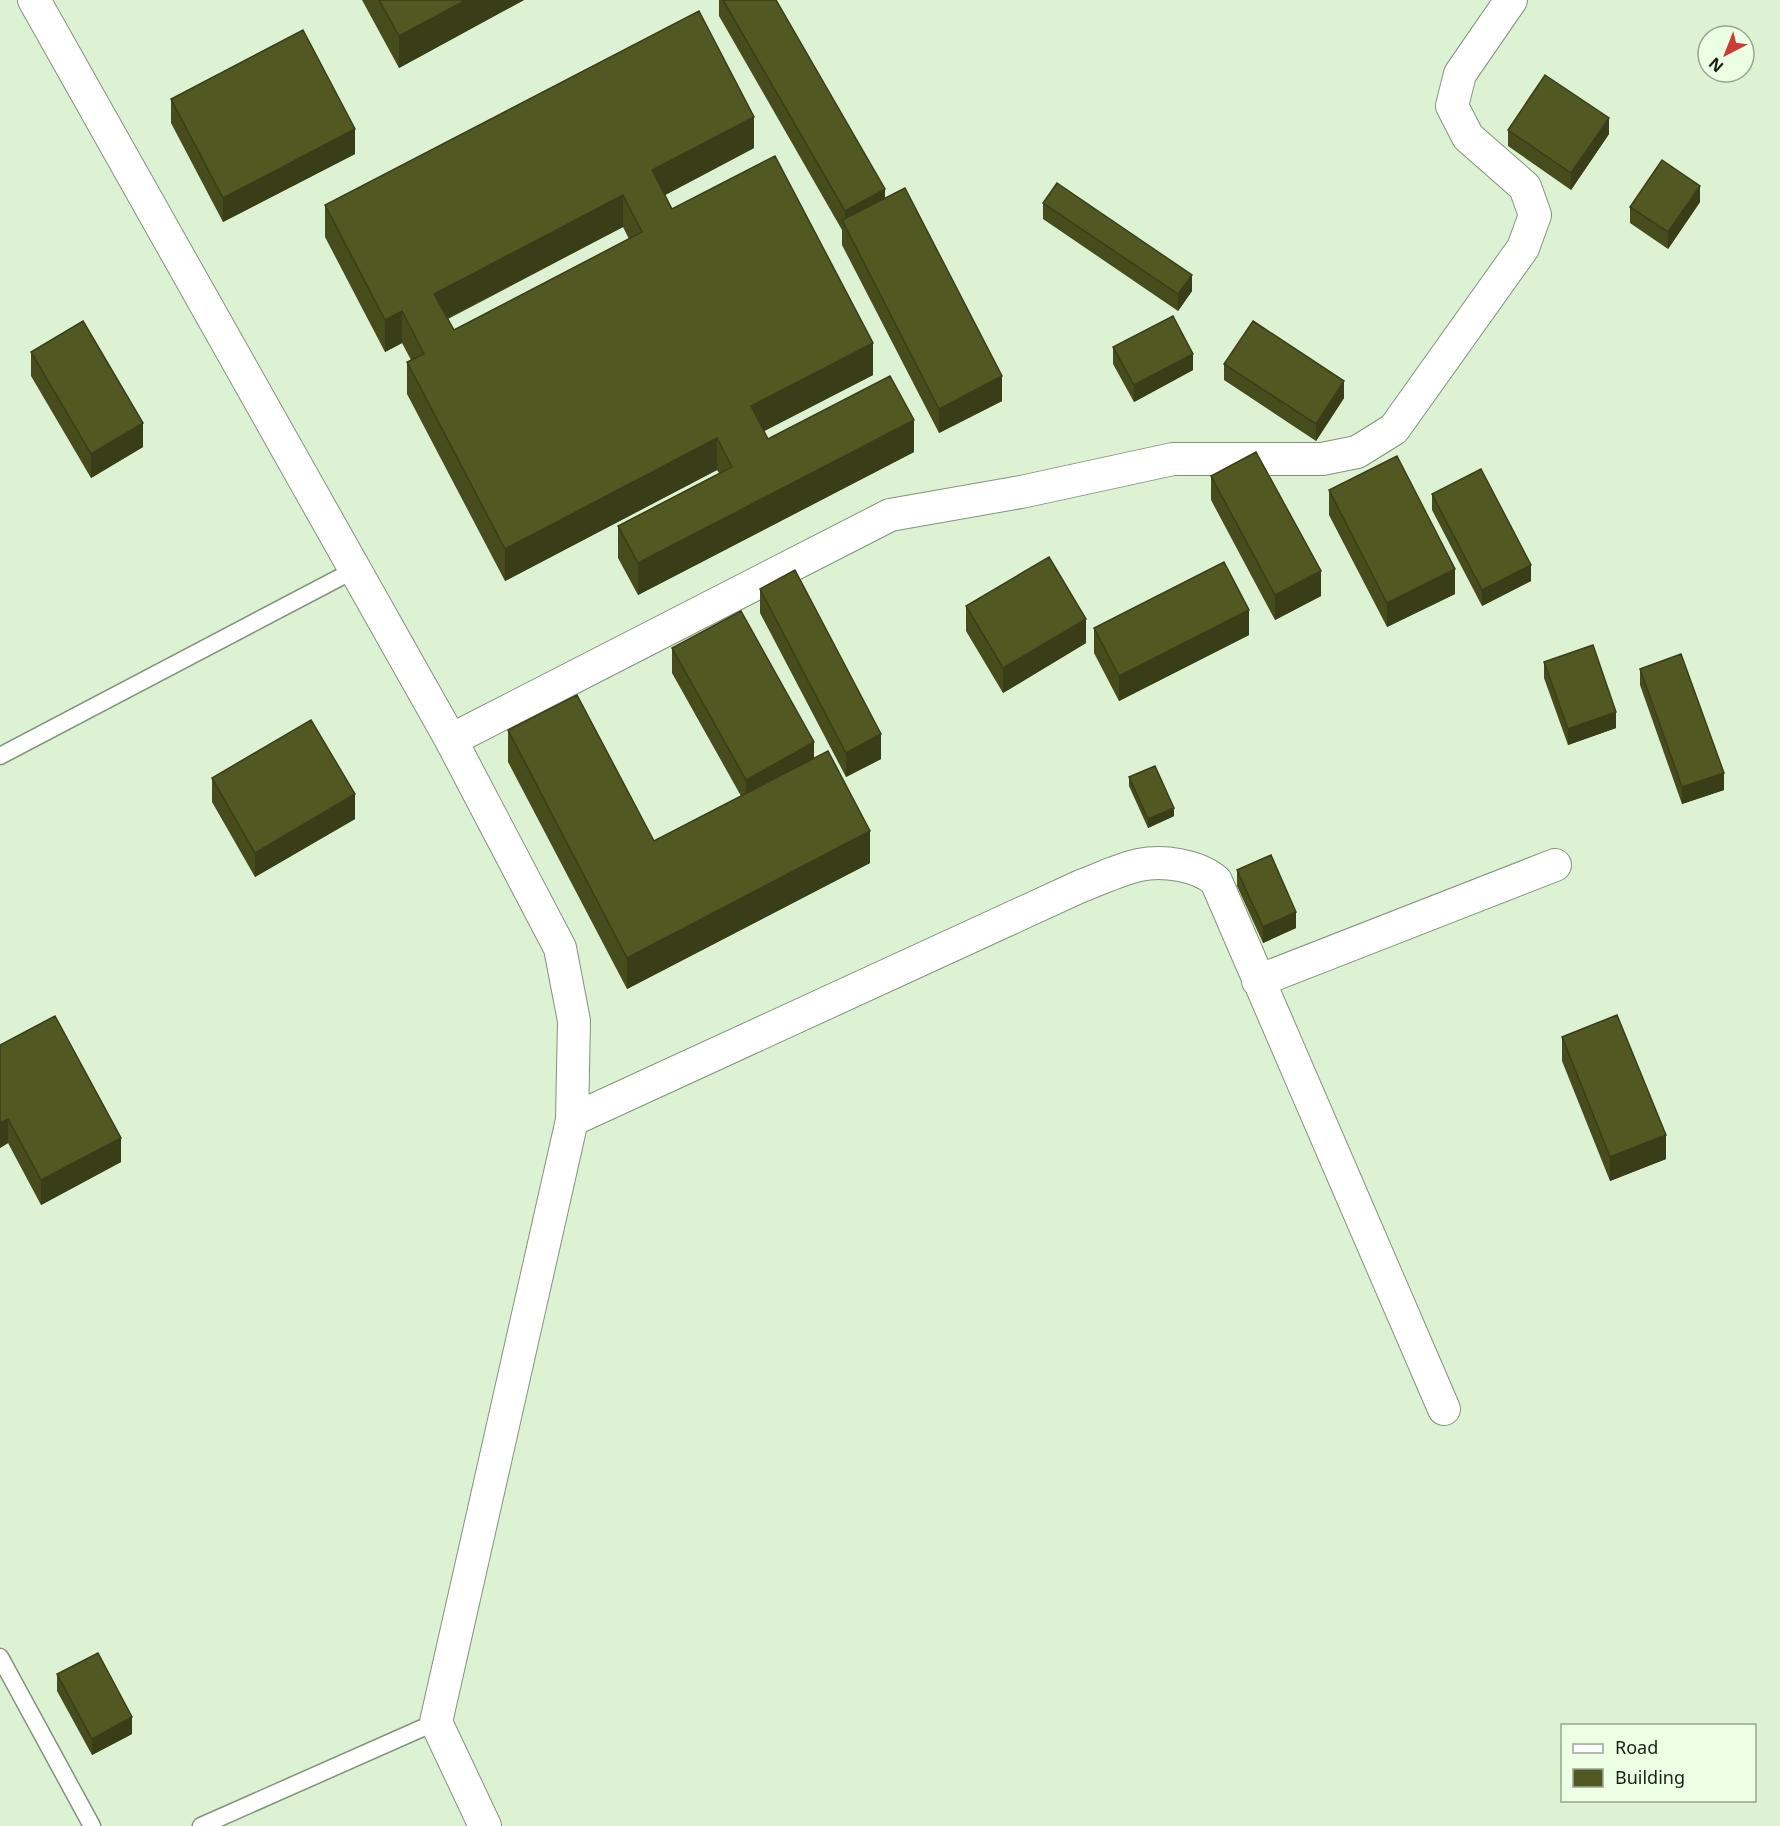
<svg xmlns="http://www.w3.org/2000/svg" width="1780" height="1826" font-family="'Noto Sans',sans-serif">
	<style>
		.built { fill: #dcf2d2; fill-rule: evenodd }
		.lines { fill: none; stroke-linecap: round; stroke-linejoin: round }
		.lane-casing { stroke: #82937c; stroke-width: 19 }
		.street-casing { stroke: #82937c; stroke-width: 34 }
		.lane { stroke: #fff; stroke-width: 16 }
		.street { stroke: #fff; stroke-width: 32 }
		.wall { fill: #474c1d; fill-rule: evenodd }
		.shaded-wall { fill: #393e18 }
		.building { fill: #525822; stroke: #393e18; stroke-width: 1.5; fill-rule: evenodd }
	</style>
	<rect width="100%" height="100%" fill="#ecffe5"/>
	<path class="built" d="M0 0H1780V1826H0ZM1708 36H1744V72H1708ZM1562 1726H1754V1800H1562Z"/>
	<g class="lines">
		<defs>
			<path id="lane" d="M0 756 356 569
				M0 1657 92 1826
				M201 1826 436 1722"/>
			<path id="street" d="M34 0 451 740 560 948 574 1021 572 1120 436 1722 485 1826
				M451 740 890 515 1021 492 1173 459H1322L1357 452 1394 429 1523 248 1535 215 1525 187 1468 137 1452 106 1460 74 1511 0
				M1258 981 1555 865
				M572 1120 1081 886C1100 879 1120 869 1139 865 1163 860 1198 865 1216 881L1444 1409"/>
		</defs>
		<use href="#lane" class="lane-casing"/>
		<use href="#street" class="street-casing"/>
		<use href="#lane" class="lane"/>
		<use href="#street" class="street"/>
	</g>
	<path class="wall" d="M362 0H524L399 68Z
		M719 0H776L885 198 1002 401 939 433 842 245V230L719 16Z
		M171 99 355 154 223 222 171 123Z
		M1508 130 1609 134 1571 190 1508 146Z
		M754 148 665 195 672 209 873 375 764 431 768 439 914 452 638 595 618 558V526L719 473 717 470 505 581 407 394V362L411 360 402 343 385 352 325 237V205ZM623 227 629 239 454 330 448 319Z
		M1700 202 1668 249 1630 223V207Z
		M1043 203 1192 291 1178 311 1043 219Z
		M1113 347 1193 370 1134 402 1113 364Z
		M31 352 143 447 91 478 31 376Z
		M1224 364 1344 398 1316 441 1224 380Z
		M1211 476 1321 596 1275 620 1211 500Z
		M1329 490 1455 594 1387 627 1329 515Z
		M1432 494 1531 581 1482 606 1432 510Z
		M760 589 881 759 846 777 760 613Z
		M966 606 1086 643 1003 693 966 631Z
		M1094 628 1249 635 1119 701 1094 653Z
		M672 648 814 759 870 863 627 989 508 762V730L654 841 741 796 672 673Z
		M1544 662 1616 728 1568 745 1544 678Z
		M1640 669 1724 790 1682 804 1640 685Z
		M1129 777 1174 816 1148 828 1129 786Z
		M212 778 355 819 255 877 212 802Z
		M1237 870 1296 928 1263 943 1237 886Z
		M1562 1037 1666 1159 1610 1181 1562 1061Z
		M0 1045 121 1162 41 1205 8 1143 0 1148Z
		M57 1674 132 1734 92 1755 57 1691Z"/>
	<path class="shaded-wall" d="M466 0H524L399 68V36Z
		M754 117V148L652 202V170Z
		M1609 118V134L1571 190V173Z
		M355 129V154L223 222V198Z
		M1700 186V202L1668 249V232Z
		M885 189V213L845 227V211Z
		M623 195V227L434 325V294Z
		M1192 275V291L1178 311V294Z
		M402 311V343L385 352V320Z
		M873 343V375L751 438V406Z
		M1193 354V370L1134 402V385Z
		M1002 376V401L939 433V409Z
		M1344 381V398L1316 441V424Z
		M914 420V452L638 595V563Z
		M143 423V447L91 478V454Z
		M717 438V470L505 581V549Z
		M1531 565V581L1482 606V590Z
		M1455 569V594L1387 627V603Z
		M1321 571V596L1275 620V595Z
		M1249 610V635L1119 701V676Z
		M1086 619V643L1003 693V668Z
		M1616 712V728L1568 745V729Z
		M881 734V759L846 777V753Z
		M814 742V767L746 804V780Z
		M1724 773V790L1682 804V787Z
		M355 794V819L255 877V853Z
		M1174 808V816L1148 828V819Z
		M870 831V863L627 989V958Z
		M1296 912V928L1263 943V927Z
		M8 1119V1143L0 1148V1123Z
		M1666 1135V1159L1610 1181V1157Z
		M121 1138V1162L41 1205V1180Z
		M132 1717V1734L92 1755V1739Z"/>
	<path class="building" d="M379 0H466L399 36Z
		M723 0H776L885 189 845 211Z
		M699 11 754 117 652 170 672 209 775 156 873 343 751 406 768 439 890 376 914 420 638 563 618 526 732 467 717 438 505 549 407 362 424 354 402 311 385 320 325 205ZM623 195 642 232 454 330 434 294Z
		M303 30 355 129 223 198 171 99Z
		M1545 75 1609 118 1571 173 1508 130Z
		M1662 160 1700 186 1668 232 1630 207Z
		M1057 183 1192 275 1178 294 1043 203Z
		M905 188 1002 376 939 409 842 220Z
		M1173 316 1193 354 1134 385 1113 347Z
		M83 321 143 423 91 454 31 352Z
		M1253 321 1344 381 1316 424 1224 364Z
		M1256 452 1321 571 1275 595 1211 476Z
		M1397 456 1455 569 1387 603 1329 490Z
		M1481 469 1531 565 1482 590 1432 494Z
		M1049 557 1086 619 1003 668 966 606Z
		M1224 562 1249 610 1119 676 1094 628Z
		M795 570 881 734 846 753 760 589Z
		M741 611 814 742 746 780 672 648Z
		M1593 645 1616 712 1568 729 1544 662Z
		M1681 654 1724 773 1682 787 1640 669Z
		M577 695 654 841 828 751 870 831 627 958 508 730Z
		M311 720 355 794 255 853 212 778Z
		M1155 766 1174 808 1148 819 1129 777Z
		M1271 855 1296 912 1263 927 1237 870Z
		M1617 1015 1666 1135 1610 1157 1562 1037Z
		M55 1016 121 1138 41 1180 8 1119 0 1123V1045Z
		M98 1653 132 1717 92 1739 57 1674Z"/>
	<rect x="1561" y="1724" width="195" height="78" fill="#ecffe5" stroke="#98a592" stroke-width="1.5"/>
	<rect x="1573" y="1744" width="30" height="9" fill="#ffffff" stroke="#98a592" stroke-width="1.5"/>
	<text x="1615" y="1754" font-size="18" fill="#191f16">Road</text>
	<rect x="1573" y="1769" width="30" height="18" fill="#525822" stroke="#98a592" stroke-width="1.5"/>
	<text x="1615" y="1784" font-size="18" fill="#191f16">Building</text>
	<g transform="translate(1726 54) rotate(222)"><circle r="28" fill="#ecffe5" stroke="#98a592" stroke-width="1.5"/>
	<path d="M0-4.5L10 22L0 15L-10 22Z" fill="#cb3d35"/>
	<text y="-9" font-size="16" font-weight="bold" text-anchor="middle" fill="#191f16">N</text>
	</g>
</svg>
